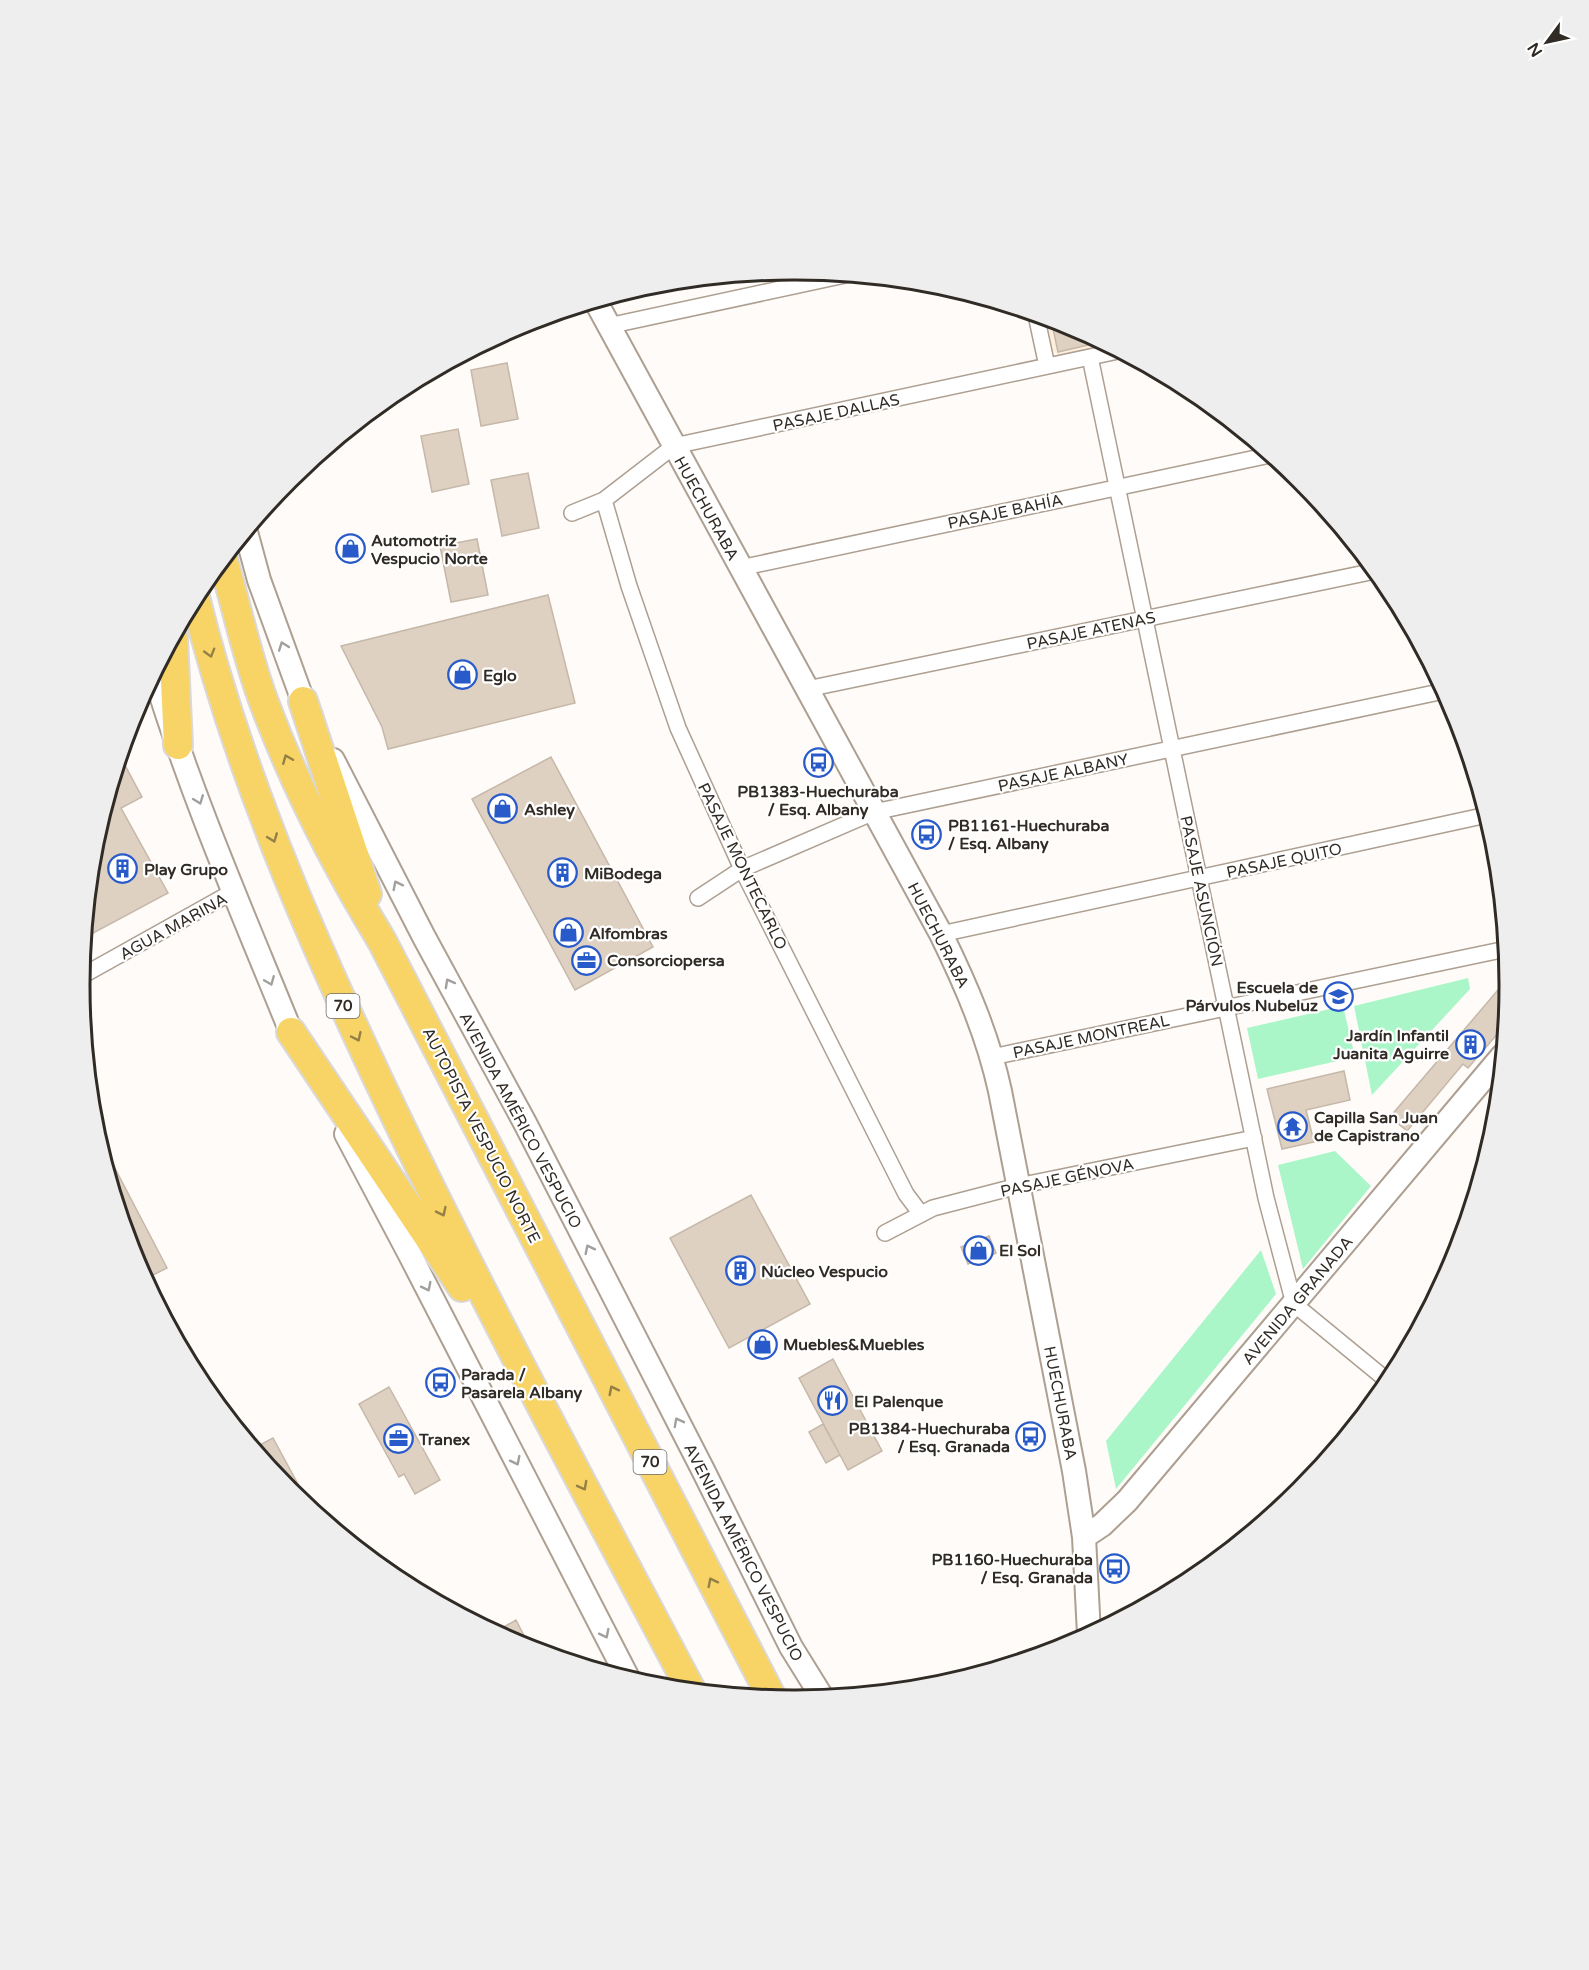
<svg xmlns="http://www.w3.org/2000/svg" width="1589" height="1970" font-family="'Varela Round',sans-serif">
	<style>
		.education { fill: #feefdc }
		.green { fill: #abf6c8 }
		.building { fill: #dfd1c2; stroke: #c6b8a9; stroke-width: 1.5 }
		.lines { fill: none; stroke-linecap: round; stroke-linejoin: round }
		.street-casing { stroke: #ad9f91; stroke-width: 18 }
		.secondary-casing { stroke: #ad9f91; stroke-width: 26 }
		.highway-casing { stroke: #dad9d8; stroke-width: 32 }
		.street { stroke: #fff; stroke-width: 15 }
		.secondary { stroke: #fff; stroke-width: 22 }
		.highway { stroke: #f7d465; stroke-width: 28 }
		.oneway { stroke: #a2a09d }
		.oneway2 { stroke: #948046 }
		.labels { text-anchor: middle; stroke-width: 4.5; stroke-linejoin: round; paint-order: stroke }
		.shield { fill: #fff; stroke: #6f6b67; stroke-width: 1.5 }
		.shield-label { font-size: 15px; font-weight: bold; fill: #312b26 }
		.street-label { font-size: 16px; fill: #312b26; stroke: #fff }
		.poi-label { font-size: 16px; font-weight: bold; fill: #312b26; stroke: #fff; text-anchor: start }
		.rim { fill: none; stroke: #312b26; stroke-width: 3 }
	</style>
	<rect width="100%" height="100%" fill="#fefbf8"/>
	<path class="education" d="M1046 318 1068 325 1111 347 1062 358 1053 351Z"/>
	<path class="green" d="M1468 978 1470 989 1372 1095 1354 1006Z
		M1343 1006 1355 1057 1258 1079 1247 1028Z
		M1335 1151 1371 1186 1303 1269 1278 1165Z
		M1261 1250 1276 1294 1116 1489 1106 1441Z"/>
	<path class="building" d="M1051 319 1068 325 1101 342 1058 352Z
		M507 363 518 419 481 426 471 370Z
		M447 364V369L433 371Z
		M458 429 469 484 432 492 421 436Z
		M528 473 539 528 502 536 491 480Z
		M477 539 488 595 451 602 440 546Z
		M548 595 575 703 388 749 382 727 341 646Z
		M120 756 142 797 121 808 168 893 84 938 93 845Z
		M551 757 653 947 575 990 472 799Z
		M1509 977 1506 1024 1468 1068 1463 1064 1407 1131 1390 1117Z
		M1344 1071 1350 1100 1306 1110 1314 1142 1282 1149 1267 1089Z
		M95 1130 167 1268 145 1279 134 1258Z
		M751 1195 810 1304 729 1348 670 1238Z
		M989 1236 996 1253 968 1264 961 1247Z
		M833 1359 882 1451 848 1470 799 1378Z
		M389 1387 440 1480 415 1494 404 1474 399 1477 359 1404Z
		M823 1424 840 1455 826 1463 809 1432Z
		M273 1438 311 1508 289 1490 254 1448Z
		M516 1620 531 1649 521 1645 495 1632Z"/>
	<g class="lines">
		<defs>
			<path id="street" d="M1036 315 1047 366
				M608 326 845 275
				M1090 357 1266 1198 1294 1304 1389 1382
				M604 500 629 586 678 728 742 869 906 1194 921 1214
				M572 513 604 500 674 446 1118 351
				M740 568 1270 455
				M807 689 1375 571
				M698 898 742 869 874 812 1444 691
				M941 934 1487 815
				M80 977 234 891
				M992 1057 1506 949
				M1487 1073 1500 1084
				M885 1233 933 1208 1018 1186 1254 1138"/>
			<path id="secondary" d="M596 302 941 934C966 985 988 1036 1000 1091L1074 1471 1084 1537 1089 1634
				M246 532 259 580 303 701 310 715
				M154 673C191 795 243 914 291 1032L299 1046
				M333 760 424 937 525 1123 703 1470 791 1647 822 1697
				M346 1134 409 1253 628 1678
				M1084 1537 1102 1525 1127 1501 1503 1055"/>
			<path id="highway" d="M223 560C237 608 247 658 265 705 296 788 336 865 382 941L772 1698
				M195 597C242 787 323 966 408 1142 498 1327 595 1508 691 1690
				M173 638 178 745
				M303 701 367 894
				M291 1032 462 1287"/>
		</defs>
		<use href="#street" class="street-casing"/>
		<use href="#secondary" class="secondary-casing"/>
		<use href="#highway" class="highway-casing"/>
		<use href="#street" class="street"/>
		<use href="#secondary" class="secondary"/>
		<use href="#highway" class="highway"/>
	</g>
	<defs><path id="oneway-chevron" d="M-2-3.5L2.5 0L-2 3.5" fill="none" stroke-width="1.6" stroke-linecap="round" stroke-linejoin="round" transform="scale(1.5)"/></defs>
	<g class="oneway">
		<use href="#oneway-chevron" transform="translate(283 646) rotate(-110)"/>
		<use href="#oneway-chevron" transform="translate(199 800) rotate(69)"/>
		<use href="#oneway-chevron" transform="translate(397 885) rotate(-117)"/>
		<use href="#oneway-chevron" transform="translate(270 981) rotate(68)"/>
		<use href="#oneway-chevron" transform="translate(449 983) rotate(-119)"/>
		<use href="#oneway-chevron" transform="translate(589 1249) rotate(-117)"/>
		<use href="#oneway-chevron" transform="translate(427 1287) rotate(63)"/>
		<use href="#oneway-chevron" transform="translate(678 1422) rotate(-118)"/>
		<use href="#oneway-chevron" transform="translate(516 1461) rotate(63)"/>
		<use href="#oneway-chevron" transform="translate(605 1634) rotate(63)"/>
	</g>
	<g class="oneway2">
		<use href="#oneway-chevron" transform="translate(210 653) rotate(74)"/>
		<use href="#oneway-chevron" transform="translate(287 759) rotate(-112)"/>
		<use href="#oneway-chevron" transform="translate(273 838) rotate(69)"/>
		<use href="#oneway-chevron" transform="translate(357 1037) rotate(65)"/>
		<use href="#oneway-chevron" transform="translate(442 1212) rotate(64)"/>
		<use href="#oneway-chevron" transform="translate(613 1390) rotate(-117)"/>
		<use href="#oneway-chevron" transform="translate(583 1486) rotate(62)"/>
		<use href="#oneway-chevron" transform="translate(712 1582) rotate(-117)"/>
	</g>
	<defs>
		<symbol id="shop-ring" viewBox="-11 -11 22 22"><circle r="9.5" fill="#fff" stroke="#285bc9" stroke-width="1.5"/><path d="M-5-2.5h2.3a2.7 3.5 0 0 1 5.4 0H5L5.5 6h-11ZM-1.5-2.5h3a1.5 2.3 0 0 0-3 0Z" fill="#285bc9"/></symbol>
		<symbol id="bus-ring" viewBox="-11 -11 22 22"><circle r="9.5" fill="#fff" stroke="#285bc9" stroke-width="1.5"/><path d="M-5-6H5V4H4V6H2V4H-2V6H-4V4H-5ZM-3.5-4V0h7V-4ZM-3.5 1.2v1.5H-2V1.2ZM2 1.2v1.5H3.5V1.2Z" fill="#285bc9"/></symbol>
		<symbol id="building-ring" viewBox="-11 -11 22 22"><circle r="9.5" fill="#fff" stroke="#285bc9" stroke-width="1.5"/><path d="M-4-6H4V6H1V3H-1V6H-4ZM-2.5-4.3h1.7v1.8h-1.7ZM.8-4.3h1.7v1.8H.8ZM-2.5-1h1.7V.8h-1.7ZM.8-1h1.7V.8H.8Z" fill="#285bc9"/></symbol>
		<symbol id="office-ring" viewBox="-11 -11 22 22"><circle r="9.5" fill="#fff" stroke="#285bc9" stroke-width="1.5"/><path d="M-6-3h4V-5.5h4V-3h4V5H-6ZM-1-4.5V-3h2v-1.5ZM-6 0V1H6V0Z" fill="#285bc9"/></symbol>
		<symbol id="school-ring" viewBox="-11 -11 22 22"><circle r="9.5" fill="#fff" stroke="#285bc9" stroke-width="1.5"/><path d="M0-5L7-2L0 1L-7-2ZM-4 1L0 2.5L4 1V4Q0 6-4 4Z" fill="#285bc9"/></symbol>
		<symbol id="temple-ring" viewBox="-11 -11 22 22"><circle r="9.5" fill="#fff" stroke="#285bc9" stroke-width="1.5"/><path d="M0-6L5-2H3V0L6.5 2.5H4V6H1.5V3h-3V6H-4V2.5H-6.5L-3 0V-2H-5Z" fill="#285bc9"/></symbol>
		<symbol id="restaurant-ring" viewBox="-11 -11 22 22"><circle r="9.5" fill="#fff" stroke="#285bc9" stroke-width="1.5"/><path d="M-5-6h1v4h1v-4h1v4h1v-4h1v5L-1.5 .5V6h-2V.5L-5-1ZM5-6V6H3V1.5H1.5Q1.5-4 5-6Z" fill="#285bc9"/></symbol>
	</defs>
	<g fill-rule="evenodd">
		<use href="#shop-ring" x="334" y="532" width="33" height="33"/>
		<use href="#shop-ring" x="446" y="658" width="33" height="33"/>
		<use href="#bus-ring" x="802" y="746" width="33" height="33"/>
		<use href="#shop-ring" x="486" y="792" width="33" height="33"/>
		<use href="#bus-ring" x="910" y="818" width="33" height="33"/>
		<use href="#building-ring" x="106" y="852" width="33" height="33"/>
		<use href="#building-ring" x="546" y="856" width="33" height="33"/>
		<use href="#shop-ring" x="552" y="916" width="33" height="33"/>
		<use href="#office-ring" x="570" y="944" width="33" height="33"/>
		<use href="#school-ring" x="1322" y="980" width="33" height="33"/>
		<use href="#building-ring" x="1454" y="1028" width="33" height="33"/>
		<use href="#temple-ring" x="1276" y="1110" width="33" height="33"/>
		<use href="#shop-ring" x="962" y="1234" width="33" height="33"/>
		<use href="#building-ring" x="724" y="1254" width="33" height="33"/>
		<use href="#shop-ring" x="746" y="1328" width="33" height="33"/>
		<use href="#bus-ring" x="424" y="1366" width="33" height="33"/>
		<use href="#restaurant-ring" x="816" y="1384" width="33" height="33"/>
		<use href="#bus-ring" x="1014" y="1420" width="33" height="33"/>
		<use href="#office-ring" x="382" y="1422" width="33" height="33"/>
		<use href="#bus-ring" x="1098" y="1552" width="33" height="33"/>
	</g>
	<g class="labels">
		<g class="shield">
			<rect x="326.5" y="994" width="33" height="24" rx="4.5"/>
			<rect x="633.5" y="1450" width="33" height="24" rx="4.5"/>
		</g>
		<g class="shield-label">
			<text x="343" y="1011">70</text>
			<text x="650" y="1467">70</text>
		</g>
		<g class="street-label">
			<text transform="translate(836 412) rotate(-12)" y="6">PASAJE DALLAS</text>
			<text transform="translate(707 508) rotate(61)" y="6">HUECHURABA</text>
			<text transform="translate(1005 511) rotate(-12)" y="6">PASAJE BAHÍA</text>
			<text transform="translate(1091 630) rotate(-12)" y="6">PASAJE ATENAS</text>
			<text transform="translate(1063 772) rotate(-12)" y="6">PASAJE ALBANY</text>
			<text transform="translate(1284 860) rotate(-12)" y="6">PASAJE QUITO</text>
			<text transform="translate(743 866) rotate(64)" y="6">PASAJE MONTECARLO</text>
			<text transform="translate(1202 891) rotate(78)" y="6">PASAJE ASUNCIÓN</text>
			<text transform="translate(173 926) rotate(-29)" y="6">AGUA MARINA</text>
			<text transform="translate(939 935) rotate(63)" y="6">HUECHURABA</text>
			<text transform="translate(1091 1036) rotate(-12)" y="6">PASAJE MONTREAL</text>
			<text transform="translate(521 1120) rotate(62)" y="6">AVENIDA AMÉRICO VESPUCIO</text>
			<text transform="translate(482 1135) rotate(63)" y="6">AUTOPISTA VESPUCIO NORTE</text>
			<text transform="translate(1067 1177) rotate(-12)" y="6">PASAJE GÉNOVA</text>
			<text transform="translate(1297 1300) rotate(-50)" y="6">AVENIDA GRANADA</text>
			<text transform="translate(1061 1403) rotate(79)" y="6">HUECHURABA</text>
			<text transform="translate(744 1552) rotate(63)" y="6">AVENIDA AMÉRICO VESPUCIO</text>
		</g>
		<g class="poi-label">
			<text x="371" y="546">Automotriz<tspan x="371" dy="18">Vespucio Norte</tspan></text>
			<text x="483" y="681">Eglo</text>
			<text x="818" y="797" text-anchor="middle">PB1383-Huechuraba<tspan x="818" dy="18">/ Esq. Albany</tspan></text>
			<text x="524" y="815">Ashley</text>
			<text x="948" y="831">PB1161-Huechuraba<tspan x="948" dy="18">/ Esq. Albany</tspan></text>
			<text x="144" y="875">Play Grupo</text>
			<text x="584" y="879">MiBodega</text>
			<text x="589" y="939">Alfombras</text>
			<text x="607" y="966">Consorciopersa</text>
			<text x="1318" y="993" text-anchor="end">Escuela de<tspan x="1318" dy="18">Párvulos Nubeluz</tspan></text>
			<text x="1449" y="1041" text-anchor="end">Jardín Infantil<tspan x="1449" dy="18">Juanita Aguirre</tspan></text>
			<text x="1314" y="1123">Capilla San Juan<tspan x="1314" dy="18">de Capistrano</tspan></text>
			<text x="999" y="1256">El Sol</text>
			<text x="761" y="1277">Núcleo Vespucio</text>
			<text x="783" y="1350">Muebles&amp;Muebles</text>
			<text x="461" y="1380">Parada /<tspan x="461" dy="18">Pasarela Albany</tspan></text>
			<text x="854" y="1407">El Palenque</text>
			<text x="1010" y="1434" text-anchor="end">PB1384-Huechuraba<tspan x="1010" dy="18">/ Esq. Granada</tspan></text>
			<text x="419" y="1445">Tranex</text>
			<text x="1093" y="1565" text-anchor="end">PB1160-Huechuraba<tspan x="1093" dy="18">/ Esq. Granada</tspan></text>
		</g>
	</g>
	<path d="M0 0H1589V1970H0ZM794 280H795A704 704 0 0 1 1499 984V986A704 704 0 0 1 795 1690H794A704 704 0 0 1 90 986V984A704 704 0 0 1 794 280Z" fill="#efeeee" fill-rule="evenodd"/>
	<path class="rim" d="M794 280H795A704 704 0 0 1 1499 984V986A704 704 0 0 1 795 1690H794A704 704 0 0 1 90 986V984A704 704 0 0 1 794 280Z"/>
	<g transform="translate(1547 42) rotate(237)" stroke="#ffffff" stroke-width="4.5" paint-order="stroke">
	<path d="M0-4.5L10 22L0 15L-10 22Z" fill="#312b26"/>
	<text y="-9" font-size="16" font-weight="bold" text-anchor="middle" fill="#312b26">N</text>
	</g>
</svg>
